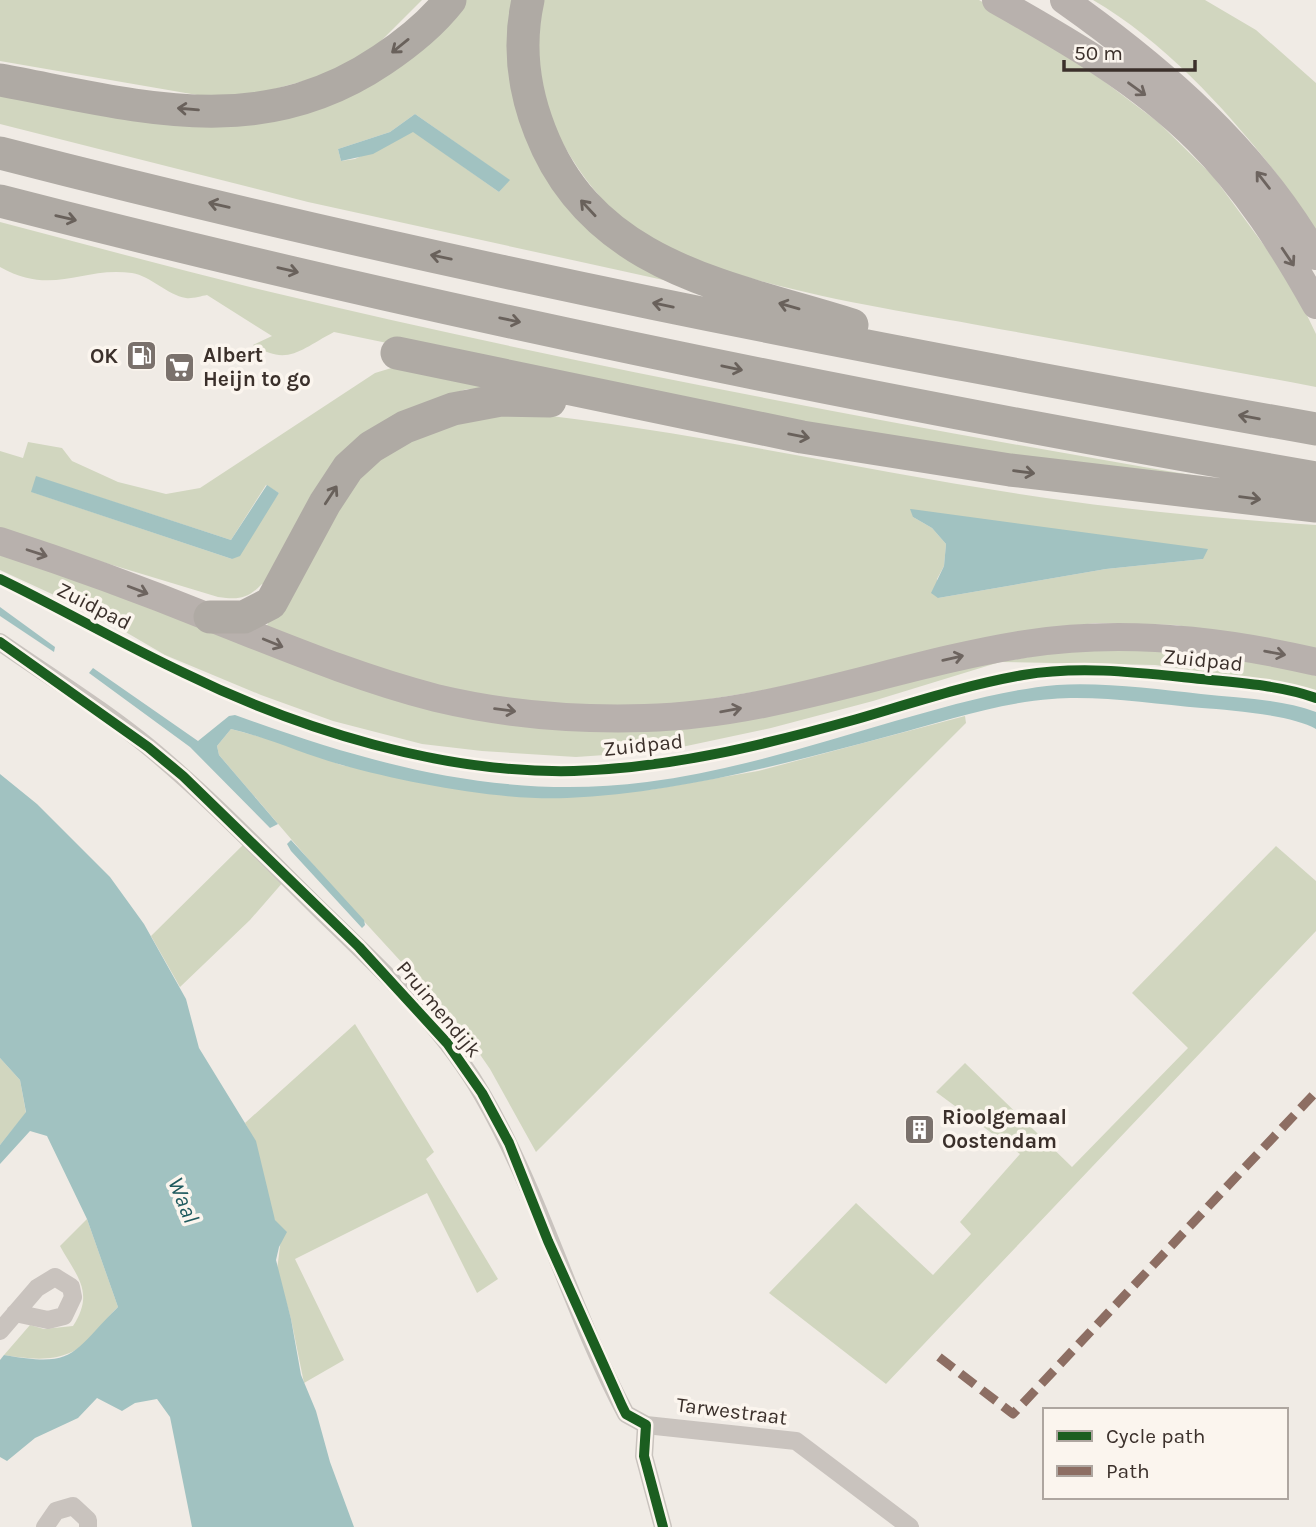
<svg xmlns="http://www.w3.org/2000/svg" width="1316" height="1527" font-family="Karla,sans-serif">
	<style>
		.green { fill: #d1d6bf; fill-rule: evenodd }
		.water { fill: #a1c2c1 }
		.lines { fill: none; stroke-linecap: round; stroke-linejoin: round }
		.street { stroke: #c9c3be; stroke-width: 18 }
		.primary { stroke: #b8b1ad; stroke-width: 28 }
		.highway { stroke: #afaaa4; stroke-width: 33 }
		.quiet { stroke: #8d6e63; stroke-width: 9; stroke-dasharray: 18 9; stroke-linecap: butt }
		.cycleway-casing { stroke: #fbf5ee; stroke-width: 15 }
		.cycleway { stroke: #1b5e20; stroke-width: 10 }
		.oneway { stroke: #69615b }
		.oneway2 { stroke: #6d645f }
		.labels { text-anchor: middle; stroke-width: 7; stroke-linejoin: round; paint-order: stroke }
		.poi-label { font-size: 21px; font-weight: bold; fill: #3b302b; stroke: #fbf5ee; text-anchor: start }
		.street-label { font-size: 21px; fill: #3b302b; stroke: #fbf5ee }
		.water-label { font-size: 23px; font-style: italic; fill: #1f5a5e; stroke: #fbf5ee }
	</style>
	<rect width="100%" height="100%" fill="#f0ebe5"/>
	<path class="green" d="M0 0H422L369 53 333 73 245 97 203 96 0 61Z
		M463 0H512L535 147 677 283 308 202 0 124V92L234 126ZM415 114 509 180 499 192 413 131 355 159 341 161 338 149 390 132Z
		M540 0H979L1052 42 1158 122 1213 176 1291 282 1316 334V387C1205 366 1094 346 983 326 886 308 700 283 625 221 580 183 541 118 535 58 533 40 538 18 540 0Z
		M1093 0H1205L1256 30 1316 83V236C1302 214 1289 189 1272 168 1223 106 1162 40 1093 0Z
		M0 222C92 246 183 271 275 293 619 375 967 438 1316 496L788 426 334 332C301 349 288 367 253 345L272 336 207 295C201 296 192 299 186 298 167 295 151 276 132 273 81 266 54 297 0 267Z
		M398 366 515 388 467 389 421 404 272 587 262 584C247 599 239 600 218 597L0 531V451L23 458 28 442 62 448 72 461 118 482 166 494 200 488 375 373ZM37 477 231 540 266 485 279 493 232 559 32 492Z
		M516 412C694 431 869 472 1046 498 1136 511 1226 519 1316 525V653L1176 625 1095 623 1029 632 765 690 667 706 583 708 433 688 265 630 282 592 370 460 416 432ZM913 517 1203 559 1106 569 938 598 937 579 944 566 946 544 932 528Z
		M0 548 365 689 581 726 895 680 1069 650 1143 649 1258 660 1316 676V692L1255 679 1155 665 1000 662 873 701 771 728 663 751 576 757 482 751 422 744 333 721 261 695 165 655 93 613 0 570Z
		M965 716 966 723 536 1152 490 1069 461 1027 327 881 219 755 217 746 231 729 287 744 341 765 479 792 649 790 758 771Z
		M246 842 284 881 250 920 180 987 151 936Z
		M1276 846 1316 881V931L886 1384 769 1293 856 1203 933 1275 971 1234 960 1222 1020 1154 936 1092 965 1063 1072 1167 1188 1048 1132 993Z
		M355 1024 434 1152 426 1159 498 1279 477 1293 427 1193 295 1259 344 1360 304 1383 291 1319 277 1270 282 1230C260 1207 265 1154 245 1123Z
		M0 1058 20 1080 26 1113 0 1145Z
		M87 1219 118 1307C109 1315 104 1324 96 1333 70 1363 40 1361 4 1355L30 1325 44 1329 73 1326C95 1292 77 1277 60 1246Z"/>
	<path class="water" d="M415 114 510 180 499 192 413 132 373 154 341 161 338 149 390 132Z
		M36 476 231 540 267 485 279 493 240 556 232 559 31 492Z
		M910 509H911L1208 549 1203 559 1106 569 938 598 931 593 944 566 946 544 932 528 913 517Z
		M0 607 55 647 54 652 0 616Z
		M93 668 198 741 229 716 235 715C369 764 503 801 647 782 732 771 813 745 895 721 948 706 1002 690 1057 685 1102 682 1156 689 1201 694 1239 698 1280 699 1316 712V729C1292 715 1230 710 1202 708 1155 704 1097 695 1052 699 997 703 942 722 889 736 784 764 677 793 567 798 501 801 407 783 342 765 305 755 269 738 231 729L217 746 219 755 278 824 270 828 190 747 89 673Z
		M0 774 37 804 110 877 144 924 186 999 199 1048 256 1141 275 1220 287 1232 279 1247 276 1260 291 1319 301 1375 316 1411 330 1462 354 1527H192L170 1417 157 1399 135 1403 122 1411 97 1398 78 1418 35 1438 7 1461 0 1457V1360L4 1355C77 1368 71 1353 118 1307L87 1219 47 1136 30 1131 0 1164V1145L26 1112 20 1080 0 1058Z
		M291 840 364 920 365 925 362 928 291 851 287 844Z"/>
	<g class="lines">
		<path class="street" d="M0 642C50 677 104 710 151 749 212 800 267 858 323 913 381 969 443 1026 483 1096 541 1196 571 1311 626 1414L646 1425 796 1441 910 1527
			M0 1331 37 1288 55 1277 71 1287 73 1297 64 1316 48 1320 15 1313
			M646 1425 644 1456 663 1527
			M45 1527 56 1511 73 1506 88 1520V1527"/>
		<path class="primary" d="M996 0C1067 40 1140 82 1198 140 1246 188 1283 246 1316 305
			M1064 0C1162 69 1256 151 1316 256
			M0 541C71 564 142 590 211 618 285 647 358 678 436 698 503 714 576 720 645 718 775 715 898 664 1025 644 1121 629 1223 640 1316 662"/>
		<path class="highway" d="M528 0C518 45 523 88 540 131 593 268 728 286 852 325
			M0 80C136 105 258 144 382 60 406 44 432 23 450 0
			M0 153C434 265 875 351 1316 429
			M0 201C434 313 875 402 1316 478
			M397 353 802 437 1010 470 1316 506
			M210 617H244L271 603 325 503 348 468 371 447 405 427 453 409 501 400 550 401"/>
		<path class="quiet" d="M939 1357 1013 1414 1316 1092"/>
		<defs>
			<path id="cycleway" d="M0 579C62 609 122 644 184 673 300 730 443 774 574 771 671 768 764 745 857 719 912 703 966 685 1023 675 1082 665 1142 673 1201 679 1239 683 1279 685 1316 698
				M0 642 148 747 183 776 359 947 447 1043 482 1093 509 1143 548 1241 622 1406 626 1414 646 1425 644 1456 663 1527"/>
		</defs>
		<use href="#cycleway" class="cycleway-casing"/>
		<use href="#cycleway" class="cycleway"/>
	</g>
	<defs><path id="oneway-shaft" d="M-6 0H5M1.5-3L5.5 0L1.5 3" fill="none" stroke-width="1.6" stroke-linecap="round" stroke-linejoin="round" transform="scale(1.75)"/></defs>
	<g class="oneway">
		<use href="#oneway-shaft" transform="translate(400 46) rotate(141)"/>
		<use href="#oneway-shaft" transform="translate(188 109) rotate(-175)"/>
		<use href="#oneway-shaft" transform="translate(219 205) rotate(-167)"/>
		<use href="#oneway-shaft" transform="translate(588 208) rotate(-133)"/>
		<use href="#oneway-shaft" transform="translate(66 218) rotate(13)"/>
		<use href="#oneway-shaft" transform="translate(441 257) rotate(-168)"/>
		<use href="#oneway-shaft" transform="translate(288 270) rotate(13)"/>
		<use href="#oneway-shaft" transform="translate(663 305) rotate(-168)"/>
		<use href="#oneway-shaft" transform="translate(789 306) rotate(-164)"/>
		<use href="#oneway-shaft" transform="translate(510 320) rotate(12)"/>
		<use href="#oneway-shaft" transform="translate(732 368) rotate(12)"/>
		<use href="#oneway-shaft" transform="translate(1249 417) rotate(-170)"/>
		<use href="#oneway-shaft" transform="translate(799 436) rotate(11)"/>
		<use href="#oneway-shaft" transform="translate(1024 472) rotate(7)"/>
		<use href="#oneway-shaft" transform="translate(331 495) rotate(-57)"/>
		<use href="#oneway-shaft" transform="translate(1250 498) rotate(7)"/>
	</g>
	<g class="oneway2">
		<use href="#oneway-shaft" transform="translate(1137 89) rotate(36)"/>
		<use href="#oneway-shaft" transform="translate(1263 180) rotate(-128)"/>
		<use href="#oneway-shaft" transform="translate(1288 257) rotate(56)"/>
		<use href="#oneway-shaft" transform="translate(37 553) rotate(18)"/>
		<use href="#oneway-shaft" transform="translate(138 590) rotate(21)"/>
		<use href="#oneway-shaft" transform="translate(273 643) rotate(22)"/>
		<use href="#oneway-shaft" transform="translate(1275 653) rotate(10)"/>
		<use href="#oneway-shaft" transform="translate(953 658) rotate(-13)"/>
		<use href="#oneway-shaft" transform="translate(505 710) rotate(7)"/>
		<use href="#oneway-shaft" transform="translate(731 710) rotate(-10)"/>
	</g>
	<defs>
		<symbol id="fuel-square" viewBox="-11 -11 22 22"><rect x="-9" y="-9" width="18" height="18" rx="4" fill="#7a716c" stroke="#fbf5ee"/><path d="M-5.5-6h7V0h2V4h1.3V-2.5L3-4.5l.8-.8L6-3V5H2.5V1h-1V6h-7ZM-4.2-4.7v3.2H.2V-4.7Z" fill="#fff"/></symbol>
		<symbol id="supermarket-square" viewBox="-11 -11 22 22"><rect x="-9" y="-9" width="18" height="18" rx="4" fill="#7a716c" stroke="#fbf5ee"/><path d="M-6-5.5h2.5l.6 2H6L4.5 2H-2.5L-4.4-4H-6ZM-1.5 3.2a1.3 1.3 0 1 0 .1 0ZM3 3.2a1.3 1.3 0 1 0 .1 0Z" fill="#fff"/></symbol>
		<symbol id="building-square" viewBox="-11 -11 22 22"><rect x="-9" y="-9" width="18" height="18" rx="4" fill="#7a716c" stroke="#fbf5ee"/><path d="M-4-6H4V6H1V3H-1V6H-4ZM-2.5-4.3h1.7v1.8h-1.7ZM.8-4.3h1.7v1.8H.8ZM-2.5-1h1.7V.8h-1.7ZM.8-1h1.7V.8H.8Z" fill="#fff"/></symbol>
	</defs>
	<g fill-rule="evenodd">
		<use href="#fuel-square" x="124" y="338" width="35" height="35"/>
		<use href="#supermarket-square" x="162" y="350" width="35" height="35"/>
		<use href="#building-square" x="902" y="1112" width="35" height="35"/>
	</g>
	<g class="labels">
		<g class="poi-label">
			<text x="203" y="362">Albert<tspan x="203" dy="24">Heijn to go</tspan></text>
			<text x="118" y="363" text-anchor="end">OK</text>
			<text x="942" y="1124">Rioolgemaal<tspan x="942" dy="24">Oostendam</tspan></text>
		</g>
		<g class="street-label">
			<text transform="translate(94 606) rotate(27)" y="7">Zuidpad</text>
			<text transform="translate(1203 660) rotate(6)" y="7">Zuidpad</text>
			<text transform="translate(643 745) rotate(-6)" y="7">Zuidpad</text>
			<text transform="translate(439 1009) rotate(50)" y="7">Pruimendijk</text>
			<text transform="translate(732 1411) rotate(7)" y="7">Tarwestraat</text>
		</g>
		<g class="water-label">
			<text transform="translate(184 1200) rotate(68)" y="8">Waal</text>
		</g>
	</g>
	<rect x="1043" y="1408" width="245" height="91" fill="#fbf5ee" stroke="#aea6a0" stroke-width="2"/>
	<rect x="1057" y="1431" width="35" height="10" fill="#1b5e20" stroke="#aea6a0" stroke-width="2"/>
	<text x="1106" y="1443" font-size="21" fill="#3b302b">Cycle path</text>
	<rect x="1057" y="1466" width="35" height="10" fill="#8d6e63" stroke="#aea6a0" stroke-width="2"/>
	<text x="1106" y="1478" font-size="21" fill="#3b302b">Path</text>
	<path d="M1064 60v10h131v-10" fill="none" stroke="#3b302b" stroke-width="3.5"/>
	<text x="1074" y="60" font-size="21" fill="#3b302b" stroke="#fbf5ee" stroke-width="5" paint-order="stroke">50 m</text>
</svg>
